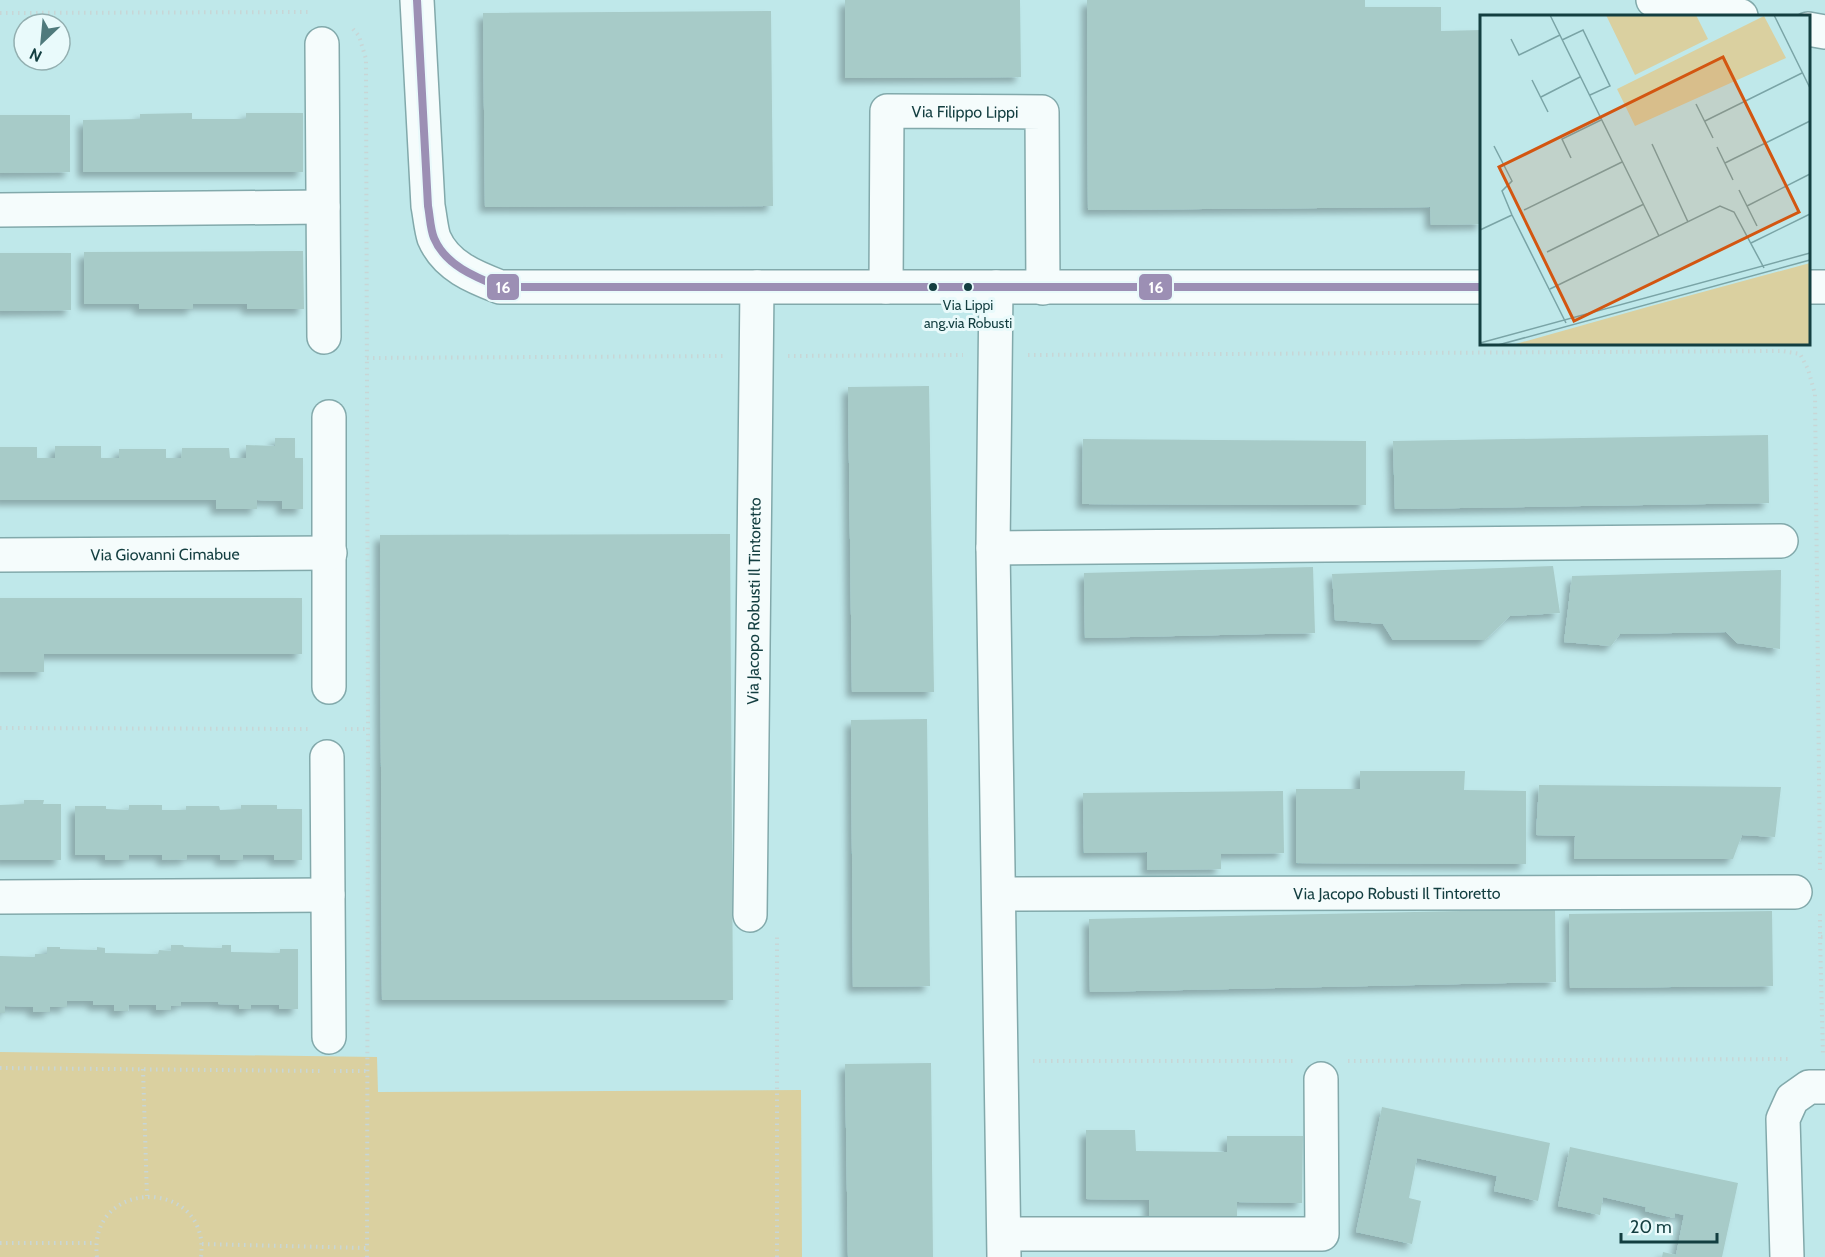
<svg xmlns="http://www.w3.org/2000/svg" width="1825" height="1257" font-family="Cabin,sans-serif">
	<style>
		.green { fill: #dad0a0 }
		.building { fill: #a7cbc8; filter: url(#shadow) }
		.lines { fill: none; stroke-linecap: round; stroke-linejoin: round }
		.minor-casing { stroke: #82a9ab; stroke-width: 36 }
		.path { stroke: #c8d6d6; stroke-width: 4; stroke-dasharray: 1.5 4.5; stroke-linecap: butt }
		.minor { stroke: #f5fcfc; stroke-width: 33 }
		.bus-1-casing { stroke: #e9fafb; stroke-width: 12 }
		.bus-1 { stroke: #9c8fb4; stroke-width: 8 }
		.bus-dot { fill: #133e40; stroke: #e9fafb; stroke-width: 2 }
		.labels { text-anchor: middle; stroke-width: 6; stroke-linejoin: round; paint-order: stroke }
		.bus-label { font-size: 14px; fill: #133e40; stroke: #e9fafb }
		.street-label { font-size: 16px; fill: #133e40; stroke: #e9fafb }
		.inset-road { fill: none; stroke: #7aa4a6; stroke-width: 1.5 }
		.view { fill: #d35611; fill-opacity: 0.15; stroke: #d35611; stroke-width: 3 }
		.inset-edge { fill: none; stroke: #133e40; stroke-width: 3 }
		.line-badge { stroke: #e9fafb; stroke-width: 2 }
		.badge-label { font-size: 16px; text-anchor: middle; font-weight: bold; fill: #fff }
	</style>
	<defs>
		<filter id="shadow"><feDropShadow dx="-5.5" dy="5.5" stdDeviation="3" flood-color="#0004"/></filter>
	</defs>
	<rect width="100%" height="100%" fill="#bfe8ea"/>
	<path class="green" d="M0 1052 377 1057 378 1092 801 1090 802 1257H0Z"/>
	<path class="building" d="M845 0H1020L1021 77 845 78Z
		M1087 0H1365V7H1441V31L1482 30V224L1431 225 1430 207 1088 210Z
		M771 11 773 206 485 207 483 13Z
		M192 113V119H246V113H303V172H83V120L140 119V114Z
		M0 115H70V172L0 173Z
		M303 251 304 309H247V304H193V309H139V304H84V252Z
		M0 253H71V310L0 311Z
		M929 386 934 692H852L848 387Z
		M1768 435 1769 503 1395 509 1393 441Z
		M275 438H295V458H303V509H282V501L257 500V509H216V500H0V447H37V458H55V446H101V458H119V449H166V458H181L182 448H229L230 458H246V445L275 446Z
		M1083 439 1366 441V505L1082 504Z
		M730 534 733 1000H382L380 535Z
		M1553 566 1560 613 1510 616 1485 640H1393L1383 624 1335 620 1332 574Z
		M1313 567 1315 633 1085 638 1084 573Z
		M1781 570 1780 649 1737 643 1726 632 1620 634 1611 646 1564 642 1572 576Z
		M0 598H302V654H44V672H0Z
		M927 719 930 986 853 987 851 720Z
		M1360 771H1465L1464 790 1526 791V864L1296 863V789H1360Z
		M1539 785 1781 787 1775 837 1742 835 1733 859H1574L1575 836 1536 835Z
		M1283 791 1284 853 1221 854V869L1147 870V852L1084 853 1083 793Z
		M24 800H44L43 804H61V860H0V805L24 804Z
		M129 805H162V810H186V806H219L220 810 241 809V805H277V809H302V860H274V855H243V860H220V855H187V859L162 860V855H129V860H105V855H75V806H106V809L129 810Z
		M1555 909 1556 982 1090 992 1089 919Z
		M1772 911 1773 986 1570 988 1569 914Z
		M171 945H183L184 947 222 948V945H231V952L280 953V949H298V1009H279V1005H251V1009H239V1005L218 1004V1002H181V1006H171V1010H156V1005H129L128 1011H114V1005H93V1001H67V1007H50V1012H33V1007L5 1006V1013H0V956L35 957V954H47V947H60V949L97 950V947L105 948V953L158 954 159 950 171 951Z
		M931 1063 933 1257H848L845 1064Z
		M1382 1107 1550 1143 1538 1201 1494 1191 1497 1176 1417 1158 1409 1198 1421 1201 1412 1244 1356 1232Z
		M1086 1130H1135L1136 1151 1227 1152V1136H1303L1302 1203 1237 1202V1217L1149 1216V1200L1086 1199Z
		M1570 1147 1738 1183 1722 1257H1662L1663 1252 1676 1255 1684 1215 1675 1213 1674 1218 1645 1211 1646 1207 1603 1197 1600 1215 1558 1206Z"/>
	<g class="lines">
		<defs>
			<g id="minor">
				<path d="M417 0 428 206C430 216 431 229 434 238 446 266 474 277 500 287H1482"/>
				<path d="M1653 0 1741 16"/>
				<path d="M1808 29 1825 32"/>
				<path d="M322 44 324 337"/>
				<path d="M0 210 323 207"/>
				<path id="s1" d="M886 287 887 111 1042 112 1043 288"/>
				<path d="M996 287 993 548 1004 1257"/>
				<path d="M1808 287H1825"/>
				<path d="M329 417V687"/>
				<path d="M993 548 1781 541"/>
				<path id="s2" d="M0 555 330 553"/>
				<path d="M327 757 329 1037"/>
				<path id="s3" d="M999 894 1795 892"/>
				<path d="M0 897 328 895"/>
				<path id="s4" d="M750 915 757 287"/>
				<path d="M1005 1234H1322L1321 1079"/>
				<path d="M1787 1257 1783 1119 1792 1099 1809 1087H1825"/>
			</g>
		</defs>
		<use href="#minor" class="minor-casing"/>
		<path class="path" d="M0 13 311 12
			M353 29 359 36 366 59 368 729 367 1257
			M1028 355 1782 351 1800 354 1808 369 1815 394 1820 870
			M788 356 963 355
			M367 358 723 356
			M0 728 310 729
			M345 729H368
			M1820 914V937H1825
			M1820 937 1823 1056
			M1033 1061H1296
			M1348 1061 1791 1059
			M0 1068 323 1071
			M143 1069 147 1196
			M334 1071H367
			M0 1243H96
			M202 1244 367 1248
			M97 1257C87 1177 211 1177 201 1257
			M777 1257V934"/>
		<use href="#minor" class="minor"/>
		<defs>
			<path id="bus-1" d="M417 0 428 206C430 216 430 228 434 238 445 265 475 277 500 287H1482"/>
		</defs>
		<use href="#bus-1" class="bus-1-casing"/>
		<use href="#bus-1" class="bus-1"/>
	</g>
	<g class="bus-dot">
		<circle cx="933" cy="287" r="5"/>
		<circle cx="968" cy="287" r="5"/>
	</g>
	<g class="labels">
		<g class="bus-label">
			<text x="968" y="310">Via Lippi<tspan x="968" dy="18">ang.via Robusti</tspan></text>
		</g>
		<g class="street-label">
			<text dy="6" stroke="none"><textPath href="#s1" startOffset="254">Via Filippo Lippi</textPath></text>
			<text dy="6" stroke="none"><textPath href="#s2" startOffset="165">Via Giovanni Cimabue</textPath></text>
			<text dy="6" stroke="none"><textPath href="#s4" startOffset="314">Via Jacopo Robusti Il Tintoretto</textPath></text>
			<text dy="6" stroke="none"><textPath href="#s3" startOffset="398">Via Jacopo Robusti Il Tintoretto</textPath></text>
		</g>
	</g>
	<g transform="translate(1480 15)">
		<rect width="330" height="330" fill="#bfe8ea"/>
		<path d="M126 0H216L228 24 155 60ZM284 1 306 43 155 111 137 74ZM330 248V330H32L171 291Z" fill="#dad0a0"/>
		<path class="inset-road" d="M70 0 179 221M294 0 330 73M31 24 39 40 80 20M82 25 103 15 130 71 110 80M52 65 68 97M61 82 100 62M216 89 233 123M225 106 322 58M172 129 208 207M14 131 32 166 22 176 32 200 86 308M237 132 253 165M91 143 82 124 121 105M245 148 330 106M259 175 277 211M267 191 330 159M44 195 142 147M0 215 32 200M271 228 330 199M67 237 164 189M70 274 240 191 254 197 284 253M0 328 330 238M18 330 330 245"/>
		<path class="view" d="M243 42 319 197 94 306 19 152Z"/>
		<rect width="330" height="330" class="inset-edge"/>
	</g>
	<g class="line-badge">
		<rect x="486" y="273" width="34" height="28" rx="6" fill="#9c8fb4"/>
		<rect x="1138" y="273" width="35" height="28" rx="6" fill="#9c8fb4"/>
	</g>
	<g class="badge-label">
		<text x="503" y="293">16</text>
		<text x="1156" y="293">16</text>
	</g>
	<g transform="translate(42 42) rotate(206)"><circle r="28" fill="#e9fafb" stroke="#93afb0" stroke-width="1.5"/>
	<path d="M0-4.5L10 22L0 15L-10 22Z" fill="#4f7a7c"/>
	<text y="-9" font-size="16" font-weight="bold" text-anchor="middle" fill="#133e40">N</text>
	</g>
	<path d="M1621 1233v9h96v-9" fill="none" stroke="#133e40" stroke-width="3"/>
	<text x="1630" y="1233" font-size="18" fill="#133e40" stroke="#e9fafb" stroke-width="4.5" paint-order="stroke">20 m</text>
</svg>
